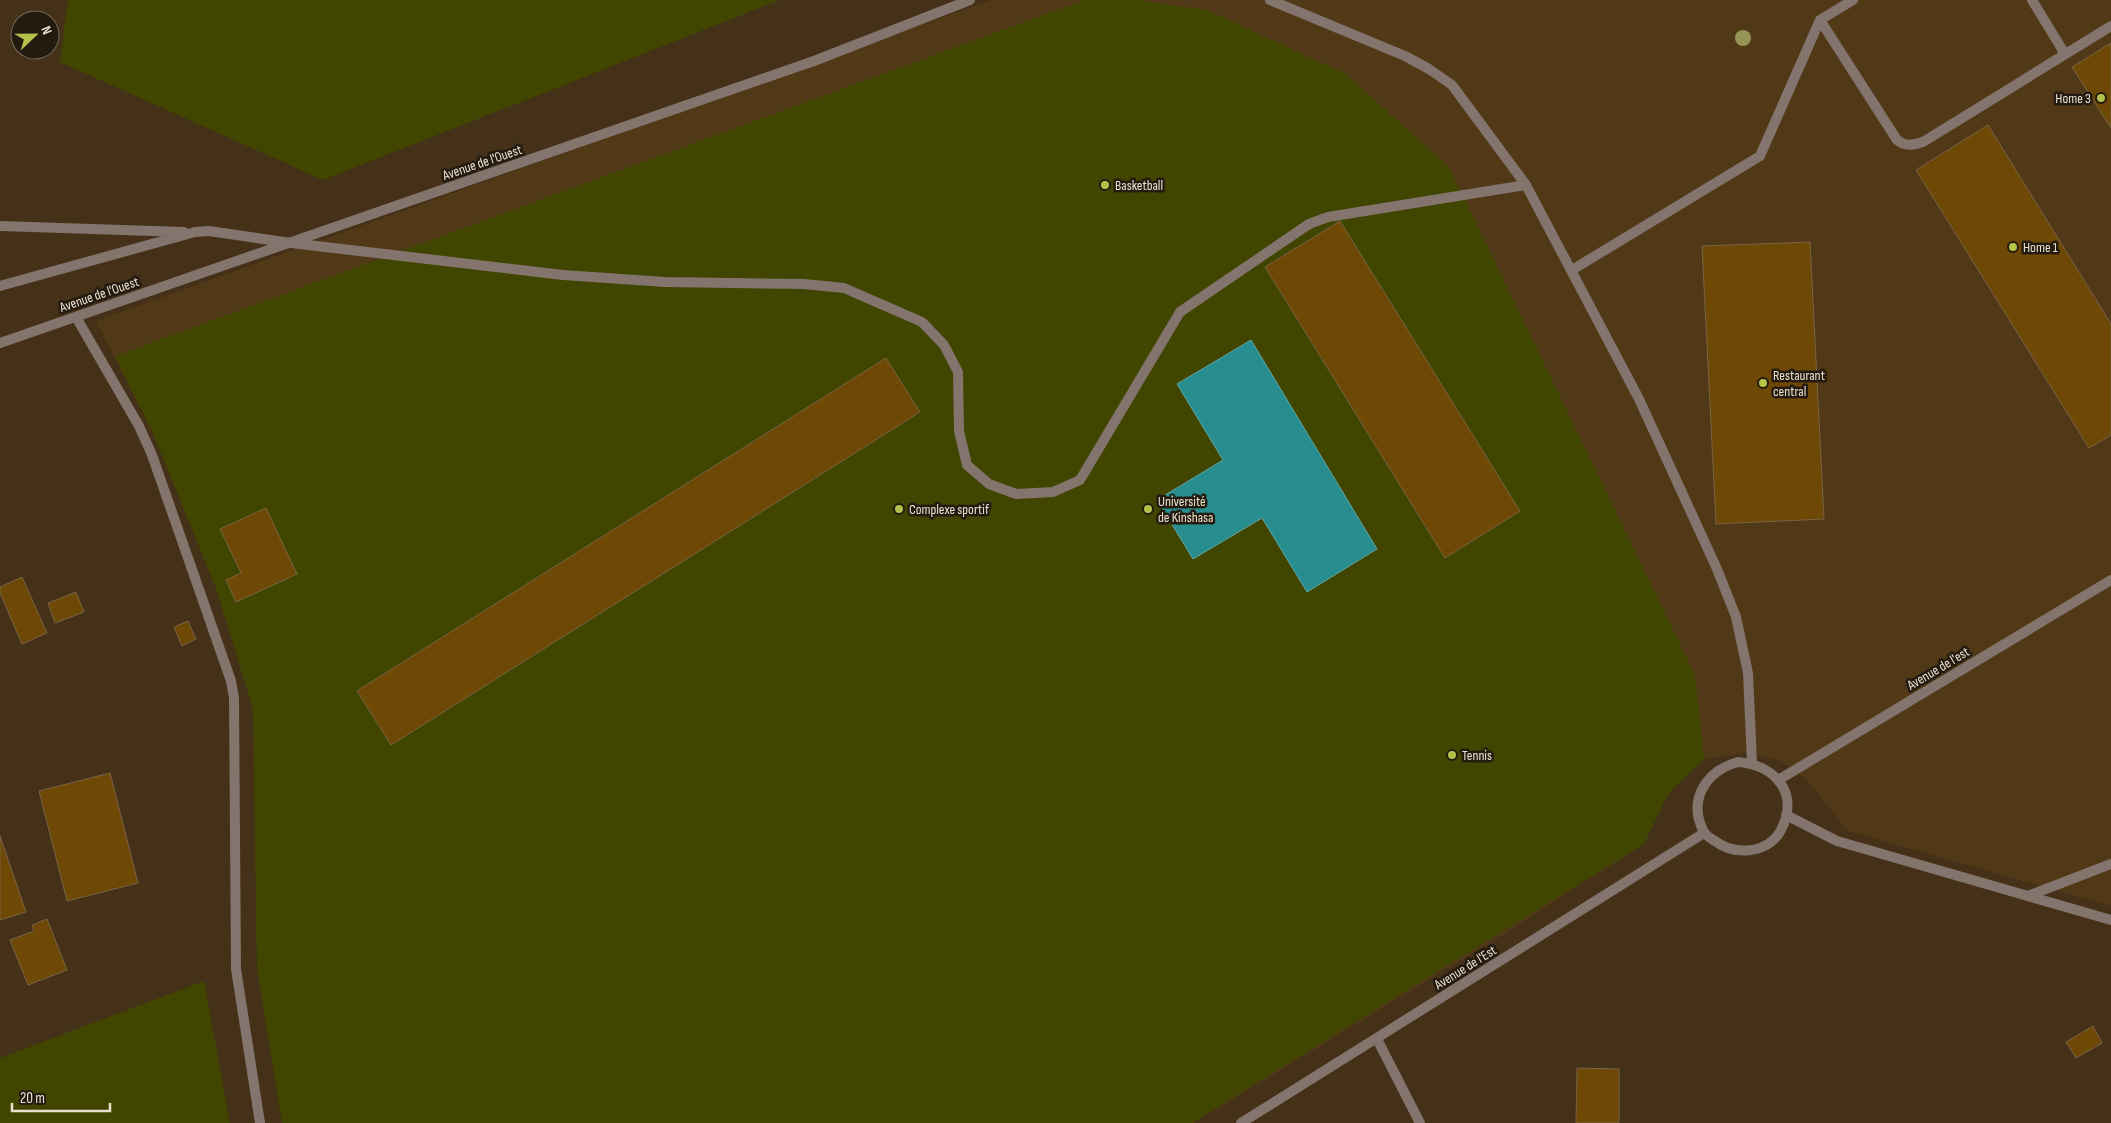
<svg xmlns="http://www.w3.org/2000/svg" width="2111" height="1123" font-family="'Sofia Sans Condensed',sans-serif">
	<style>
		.built { fill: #513918 }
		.green { fill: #404500 }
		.water { fill: #278d8e; stroke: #62a6a2 }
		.building { fill: #6e4805; stroke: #796449 }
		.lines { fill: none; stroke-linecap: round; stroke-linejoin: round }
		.service { stroke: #83746d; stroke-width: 10 }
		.minor { stroke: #83746d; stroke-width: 10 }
		.tree { fill: #969555 }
		.poi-dot { fill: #b4c24a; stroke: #231b10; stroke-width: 2 }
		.labels { text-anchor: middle; stroke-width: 5; stroke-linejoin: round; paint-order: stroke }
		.poi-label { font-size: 14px; fill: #ebdfcf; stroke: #231b10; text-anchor: start }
		.street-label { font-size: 14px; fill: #ebdfcf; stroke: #231b10 }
	</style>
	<rect width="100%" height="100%" fill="#443117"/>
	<path class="built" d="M991 0H2111V906L1848 831 1807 780 1781 761 1747 753 1704 759 1668 794 1644 844 1507 932 1194 1123H282L257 968 253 709 216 588 152 431 96 321Z"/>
	<path class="green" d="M68 0H780L323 180 60 62Z
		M1084 0H1136L1207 10 1346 74 1449 167 1695 675 1704 759 1668 794 1644 844 1192 1123H282L257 968 253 709 216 588 152 431 115 356Z
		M204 981 230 1123H0V1058Z"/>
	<path class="water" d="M1251 340 1377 549 1307 592 1262 518 1193 559 1157 500 1223 460 1177 384Z"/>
	<path class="building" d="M2111 43V128L2072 67Z
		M1988 125 2111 324V435L2089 448 1916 170Z
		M1340 221 1520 511 1445 558 1265 267Z
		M1810 242 1824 519 1716 524 1702 246Z
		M886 358 920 412 391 745 357 691Z
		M266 508 297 574 236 602 226 580 241 573 220 529Z
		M22 577 47 633 22 644 0 593V587Z
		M76 592 84 612 55 623 48 603Z
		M188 621 196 639 182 646 174 627Z
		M110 773 138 883 67 901 39 791Z
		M0 836 26 912 0 920Z
		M47 919 67 970 28 985 10 940 34 931 32 925Z
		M2093 1026 2102 1043 2076 1058 2066 1042Z
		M1577 1068 1619 1069V1123H1576Z"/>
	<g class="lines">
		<path class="service" d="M2032 0 2065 54
			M1820 20 1897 140C1906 147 1912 145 1923 142L2111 26
			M0 226 184 232
			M1572 270 1760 156 1820 20 1853 0
			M0 286 195 232 209 231 291 243 563 275 665 282 804 284 844 288 922 322 944 345 958 372 959 431 967 465 989 484 1016 494 1053 492 1080 480 1180 312 1309 224 1328 217 1526 185
			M2028 896 2111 864
			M1377 1039 1420 1123"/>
		<path class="minor" d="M1270 0 1405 56 1429 69 1452 85 1526 185 1639 399 1717 569 1736 617 1748 673 1752 763
			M76 317 139 426 152 455 231 681 234 698 236 969 260 1123
			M0 343 814 61 970 0
			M1738 762C1775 765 1800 793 1781 830 1768 854 1735 856 1715 841 1712 839 1706 836 1704 832 1687 800 1706 771 1738 762Z
			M1780 779 2111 580
			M1786 815 1837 841 2111 920
			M1241 1123 1704 833"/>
	</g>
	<circle class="tree" cx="1743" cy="38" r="8"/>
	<g class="poi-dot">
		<circle cx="2101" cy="98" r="5"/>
		<circle cx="1105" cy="185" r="5"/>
		<circle cx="2013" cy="247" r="5"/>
		<circle cx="1763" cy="383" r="5"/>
		<circle cx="899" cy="509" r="5"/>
		<circle cx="1148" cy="509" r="5"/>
		<circle cx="1452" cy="755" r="5"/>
	</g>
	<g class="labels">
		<g class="poi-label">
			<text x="2091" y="103" text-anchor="end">Home 3</text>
			<text x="1115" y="190">Basketball</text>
			<text x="2023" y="252">Home 1</text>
			<text x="1773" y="380">Restaurant<tspan x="1773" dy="16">central</tspan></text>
			<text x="1158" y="506">Université<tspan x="1158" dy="16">de Kinshasa</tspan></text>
			<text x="909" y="514">Complexe sportif</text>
			<text x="1462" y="760">Tennis</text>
		</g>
		<g class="street-label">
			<text transform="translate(482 162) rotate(-19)" y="5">Avenue de l'Ouest</text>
			<text transform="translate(99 294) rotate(-19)" y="5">Avenue de l'Ouest</text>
			<text transform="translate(1938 668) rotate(-31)" y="5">Avenue de l'est</text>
			<text transform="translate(1465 967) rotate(-32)" y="5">Avenue de l'Est</text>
		</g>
	</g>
	<g transform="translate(35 35) rotate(68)"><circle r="24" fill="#231b10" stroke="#73695c"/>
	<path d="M0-4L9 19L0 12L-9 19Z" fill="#b4c24a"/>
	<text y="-8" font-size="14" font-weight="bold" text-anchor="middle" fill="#ebdfcf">N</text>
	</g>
	<path d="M12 1103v8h98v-8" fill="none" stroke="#ebdfcf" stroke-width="2.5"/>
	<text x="20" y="1103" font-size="15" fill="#ebdfcf" stroke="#231b10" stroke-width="4" paint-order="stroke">20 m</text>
</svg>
